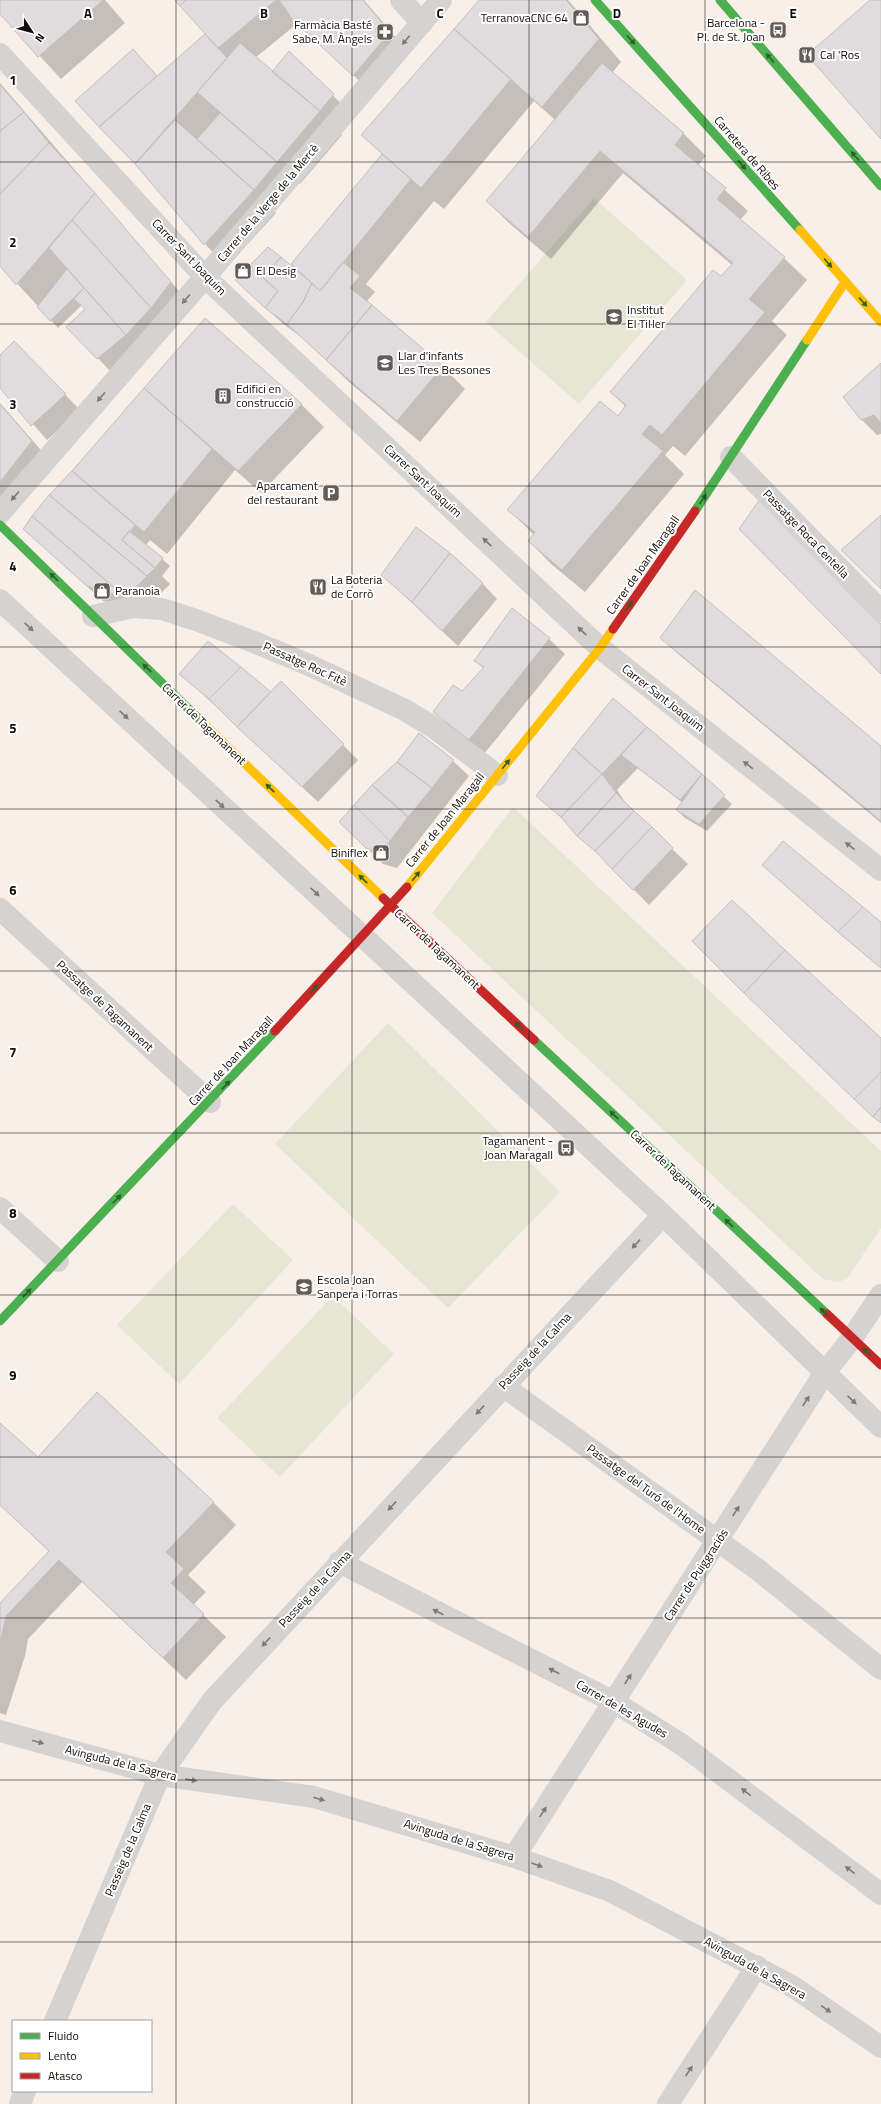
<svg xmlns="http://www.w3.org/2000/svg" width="881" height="2104" font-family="'Titillium Web',sans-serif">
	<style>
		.green { fill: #e5e7d4 }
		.shadow { fill: #0003; fill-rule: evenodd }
		.building { fill: #e0dbdc; stroke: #c4c0c0 }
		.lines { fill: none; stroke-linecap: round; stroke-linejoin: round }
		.street { stroke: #d5d3d2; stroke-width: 22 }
		.fast { stroke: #4caf50; stroke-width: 9 }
		.slow { stroke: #ffc107; stroke-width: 9 }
		.jam { stroke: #c62828; stroke-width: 9 }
		.oneway { fill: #7d7977 }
		.oneway2 { fill: #2f5e2c }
		.grid { fill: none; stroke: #120c08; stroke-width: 1; stroke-opacity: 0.55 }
		.labels { text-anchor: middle; stroke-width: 4; stroke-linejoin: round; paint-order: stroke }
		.poi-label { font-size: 12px; fill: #120c08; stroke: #fff; text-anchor: start }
		.street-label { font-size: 12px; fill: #120c08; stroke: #fff }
		.grid-label { font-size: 13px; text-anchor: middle; font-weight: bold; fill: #120c08; stroke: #fff; stroke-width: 4; stroke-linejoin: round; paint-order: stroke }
	</style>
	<rect width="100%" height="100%" fill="#f8efe8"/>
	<path class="green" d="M594 198 687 280 579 404 486 322Z
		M513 807 881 1151V1228L847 1279 838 1282 823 1279 432 913Z
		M388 1023 560 1192 448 1308 275 1144Z
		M233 1204 293 1260 179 1384 117 1325Z
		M333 1296 394 1354 280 1477 217 1418Z"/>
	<path class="shadow" d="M0 0H105L125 23 61 79 0 13Z
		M177 0H364L405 48 369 90 298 23 255 58 273 73 289 53 349 111 335 128 342 135 300 184 292 177 269 206 276 213 227 267 205 244 135 163 76 101 148 66 158 77 207 34ZM199 139 204 145 203 146 197 141Z
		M481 0H568L621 62 612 73 684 134 706 156 698 166 748 211 740 220 784 258 807 280 772 321 787 335 685 456 673 446 665 455 684 474 585 592 551 564 529 541 534 535 509 510 618 417 626 407 611 392 732 265 623 173 551 259 509 223 487 201 555 120 534 101 444 209 434 201 366 284 375 292 366 302 443 367 465 389 420 442 349 382 304 339 282 323 252 295 305 277 292 264 383 155 363 135Z
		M0 83 185 298 113 374 68 327 86 309 82 305 58 328 0 265Z
		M205 319 302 405 324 427 261 493 235 470 167 554 150 540 146 545 170 566 162 576 170 584 142 613 103 601 24 529 50 496ZM136 522 137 523 130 532H127Z
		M0 356 29 357 80 410 47 440 0 387Z
		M881 364V434L877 435 861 419Z
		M0 403 47 457 0 502Z
		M382 575 482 583 497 599 458 646Z
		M512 609 549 639 565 654 484 754 450 727 435 712 463 693 484 669 476 661Z
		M661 637 881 747V823L677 653Z
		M181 674 271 693 281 683 358 760 318 802Z
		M613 700 732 804 707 831 685 818 677 810 683 803 638 768 617 790 629 808 688 864 649 905 577 832 537 796Z
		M453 761 469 776 397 868 383 864 356 838Z
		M771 873 881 923V968L847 940Z
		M0 1424 38 1459 213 1502 236 1525 188 1575 206 1592 193 1605 226 1637 186 1680 82 1582 28 1639 25 1656 6 1715 0 1713V1605L50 1552 0 1505Z"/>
	<path class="building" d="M0 0H103L38 57 0 14Z
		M175 0H186L180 6Z
		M186 0H276L218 48 180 6Z
		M279 0H363L390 32 353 76 293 20Z
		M479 0H566L599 39 542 107 454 29Z
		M870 0H881V139L807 55Z
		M454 29 511 79 421 188 361 135Z
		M205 34 227 58 135 164 99 127Z
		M240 43 320 111 277 162 197 92Z
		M133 49 157 76 99 127 75 101Z
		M289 51 334 94 320 111 272 72Z
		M602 63 684 133 675 145 726 188 717 199 785 257 749 299 765 312 662 435 650 425 642 434 663 451 562 570 528 541 535 532 507 510 600 401 618 416 626 405 610 392 713 270 721 276 733 263 600 151 528 237 486 201Z
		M0 85 24 112 0 131Z
		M24 112 49 143 0 194V131Z
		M220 113 277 162 254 190 197 139Z
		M175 120 254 190 204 245 135 164Z
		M49 143 95 193 16 285 0 266V194Z
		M382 154 411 179 320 291 291 264Z
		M95 193 171 282 151 308 72 220Z
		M72 220 151 308 126 335 49 248Z
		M268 247 281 257 263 278 278 291 265 308 235 280Z
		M281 257 312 283 303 302 287 324 265 308 278 291 263 278Z
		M343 262 360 276 350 288 372 305 326 360 287 324 303 302 312 283 320 291Z
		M67 269 84 288 50 321 37 307Z
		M84 288 126 335 97 359 66 327 85 309 74 299Z
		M372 305 443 366 397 421 326 360Z
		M205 318 302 404 238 471 144 388Z
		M14 341 66 394 31 426 0 388V355Z
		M881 363V423L874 415 861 420 843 397Z
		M144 388 212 449 144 532 72 471Z
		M0 404 32 441 0 482Z
		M72 471 135 525 122 540 155 568 147 576 49 495Z
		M49 495 147 576 126 598 32 516Z
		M760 499 881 624V674L739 529Z
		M881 515V589L841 550Z
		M32 516 126 598 87 586 23 529Z
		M416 527 450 553 412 602 381 575Z
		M129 531 163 558 155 568 122 540Z
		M450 553 483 583 442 631 412 602Z
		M695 590 881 746V821L660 638Z
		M512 608 550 638 469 740 433 712 453 685 462 691 484 667 474 661Z
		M208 641 241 667 209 699 179 674Z
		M241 667 271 692 237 727 209 699Z
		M281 681 344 744 302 787 237 727Z
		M613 698 647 727 602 774 573 748Z
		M647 727 702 774 680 800 621 755Z
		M419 733 454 760 432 788 397 762Z
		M573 748 602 774 561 817 536 796Z
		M397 762 432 788 408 817 372 785Z
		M602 774 616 793 577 836 561 817Z
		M702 774 725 795 699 824 676 810Z
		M372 785 408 817 390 841 354 805Z
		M616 793 634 811 595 851 577 836Z
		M354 805 390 841 381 853 366 848 339 822Z
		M634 811 652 827 612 869 595 851Z
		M652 827 673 848 633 890 612 869Z
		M783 841 863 907 838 932 762 865Z
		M732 900 785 950 744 993 692 941Z
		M863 907 881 922V968L838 932Z
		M785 950 881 1038V1072L854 1099 744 993Z
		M881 1072V1107L873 1117 854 1099Z
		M881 1107V1123L873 1117Z
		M97 1392 214 1502 166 1552 184 1569 171 1583 204 1614 163 1658 59 1560 6 1616 0 1643V1603L49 1551 0 1505V1423L38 1457Z"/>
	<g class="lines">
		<path class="street" d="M401 0 422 23
			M0 54 205 277 600 648 881 870
			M731 457 881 611
			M0 513 205 277 441 0
			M0 600 663 1215 881 1427
			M93 616 133 607 162 609 196 620 254 642 309 665 405 710 433 727 497 775
			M0 909 210 1102
			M0 1208 58 1261
			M503 1386 757 1569 881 1669
			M339 1562 614 1702 681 1744 881 1894
			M0 1731 160 1775 314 1797 514 1857 610 1891 792 1986 881 2047
			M514 1857 824 1374 852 1338 881 1295
			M55 2021 160 1775 212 1701 663 1215
			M20 2104 25 2091
			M668 2104 757 1966"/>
		<path class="fast" d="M595 0 800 230
			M720 0 881 186
			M695 511 807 340
			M0 525 202 722
			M534 1040 827 1314
			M0 1321 275 1031"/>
		<path class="slow" d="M800 230 881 322
			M807 340 845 282
			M202 722 383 898
			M407 887 600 648 613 629"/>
		<path class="jam" d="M613 629 695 511
			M383 898 534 1040
			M275 1031 407 887
			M827 1314 881 1365"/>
	</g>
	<defs><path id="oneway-solid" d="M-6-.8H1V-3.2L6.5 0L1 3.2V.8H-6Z"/></defs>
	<g class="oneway">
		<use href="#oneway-solid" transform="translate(406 40) rotate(130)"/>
		<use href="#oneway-solid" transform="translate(186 299) rotate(131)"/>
		<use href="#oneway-solid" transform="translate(101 397) rotate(131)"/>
		<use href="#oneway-solid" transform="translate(15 496) rotate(131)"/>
		<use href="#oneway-solid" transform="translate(487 542) rotate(-137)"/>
		<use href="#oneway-solid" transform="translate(29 627) rotate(43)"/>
		<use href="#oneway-solid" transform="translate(582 631) rotate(-137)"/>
		<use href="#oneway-solid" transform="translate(124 715) rotate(43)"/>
		<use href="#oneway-solid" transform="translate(748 765) rotate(-142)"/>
		<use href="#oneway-solid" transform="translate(220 804) rotate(43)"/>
		<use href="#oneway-solid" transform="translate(850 846) rotate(-142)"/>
		<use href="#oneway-solid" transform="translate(315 892) rotate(43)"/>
		<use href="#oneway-solid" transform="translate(636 1244) rotate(133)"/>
		<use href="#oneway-solid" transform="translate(852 1400) rotate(43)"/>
		<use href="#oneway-solid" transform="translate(806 1401) rotate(-57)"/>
		<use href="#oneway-solid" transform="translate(480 1410) rotate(133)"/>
		<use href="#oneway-solid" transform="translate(392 1506) rotate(133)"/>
		<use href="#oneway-solid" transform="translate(736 1511) rotate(-57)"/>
		<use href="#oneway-solid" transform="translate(438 1612) rotate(-153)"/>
		<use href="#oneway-solid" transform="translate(266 1642) rotate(133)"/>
		<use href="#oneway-solid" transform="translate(554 1671) rotate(-153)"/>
		<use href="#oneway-solid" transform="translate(628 1679) rotate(-57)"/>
		<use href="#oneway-solid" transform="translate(38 1742) rotate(15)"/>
		<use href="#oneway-solid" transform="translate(191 1780) rotate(8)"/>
		<use href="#oneway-solid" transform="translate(746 1792) rotate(-143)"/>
		<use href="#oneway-solid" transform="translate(319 1799) rotate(16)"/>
		<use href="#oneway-solid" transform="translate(543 1812) rotate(-57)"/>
		<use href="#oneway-solid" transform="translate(537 1865) rotate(20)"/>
		<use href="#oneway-solid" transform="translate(850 1870) rotate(-143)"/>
		<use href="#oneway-solid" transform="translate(826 2009) rotate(35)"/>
		<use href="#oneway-solid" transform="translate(689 2071) rotate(-57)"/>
	</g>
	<g class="oneway2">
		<use href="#oneway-solid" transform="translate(631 40) rotate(48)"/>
		<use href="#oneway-solid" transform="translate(770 58) rotate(-131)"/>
		<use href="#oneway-solid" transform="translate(855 156) rotate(-131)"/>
		<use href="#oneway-solid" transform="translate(742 165) rotate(49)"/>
		<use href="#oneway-solid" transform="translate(828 263) rotate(49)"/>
		<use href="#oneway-solid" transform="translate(863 302) rotate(48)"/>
		<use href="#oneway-solid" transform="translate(703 499) rotate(-55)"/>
		<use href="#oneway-solid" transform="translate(54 577) rotate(-136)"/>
		<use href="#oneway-solid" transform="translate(629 606) rotate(-55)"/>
		<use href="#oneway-solid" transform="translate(147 668) rotate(-136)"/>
		<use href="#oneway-solid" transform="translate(506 764) rotate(-51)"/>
		<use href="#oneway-solid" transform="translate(270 788) rotate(-136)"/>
		<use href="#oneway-solid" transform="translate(416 876) rotate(-51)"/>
		<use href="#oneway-solid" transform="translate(363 879) rotate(-136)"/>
		<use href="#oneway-solid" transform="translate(314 989) rotate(-47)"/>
		<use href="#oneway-solid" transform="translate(519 1026) rotate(-137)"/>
		<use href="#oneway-solid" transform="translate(226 1085) rotate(-47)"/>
		<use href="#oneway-solid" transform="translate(614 1115) rotate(-137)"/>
		<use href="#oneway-solid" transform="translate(117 1199) rotate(-46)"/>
		<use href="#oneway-solid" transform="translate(729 1223) rotate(-137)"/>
		<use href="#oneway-solid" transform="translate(27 1293) rotate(-46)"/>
		<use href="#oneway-solid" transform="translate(824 1312) rotate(-137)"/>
		<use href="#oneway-solid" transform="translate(867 1352) rotate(-136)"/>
	</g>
	<path class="grid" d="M176 0V2104M352 0V2104M529 0V2104M705 0V2104M0 162H881M0 324H881M0 486H881M0 647H881M0 809H881M0 971H881M0 1133H881M0 1295H881M0 1457H881M0 1618H881M0 1780H881M0 1942H881"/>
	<defs>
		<symbol id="shop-square" viewBox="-11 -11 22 22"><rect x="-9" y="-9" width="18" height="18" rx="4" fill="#625b56" stroke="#fff"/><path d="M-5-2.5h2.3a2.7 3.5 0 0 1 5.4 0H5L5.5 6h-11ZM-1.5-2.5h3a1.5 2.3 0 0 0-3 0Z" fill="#fff"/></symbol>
		<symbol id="bus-square" viewBox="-11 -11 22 22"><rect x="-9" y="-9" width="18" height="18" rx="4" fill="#625b56" stroke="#fff"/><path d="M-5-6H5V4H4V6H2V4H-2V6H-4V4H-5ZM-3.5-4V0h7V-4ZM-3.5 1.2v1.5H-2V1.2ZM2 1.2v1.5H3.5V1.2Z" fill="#fff"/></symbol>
		<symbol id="pharmacy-square" viewBox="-11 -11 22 22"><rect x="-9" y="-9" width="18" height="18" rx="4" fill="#625b56" stroke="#fff"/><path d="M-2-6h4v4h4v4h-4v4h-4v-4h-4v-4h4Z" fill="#fff"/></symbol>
		<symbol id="restaurant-square" viewBox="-11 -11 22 22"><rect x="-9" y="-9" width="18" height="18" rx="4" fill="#625b56" stroke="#fff"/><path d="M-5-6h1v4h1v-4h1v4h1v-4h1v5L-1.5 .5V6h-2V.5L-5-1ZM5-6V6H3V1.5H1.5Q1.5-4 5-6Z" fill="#fff"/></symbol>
		<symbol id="school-square" viewBox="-11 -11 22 22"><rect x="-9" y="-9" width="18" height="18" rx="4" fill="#625b56" stroke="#fff"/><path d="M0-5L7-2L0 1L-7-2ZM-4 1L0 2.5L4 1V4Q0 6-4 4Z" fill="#fff"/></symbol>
		<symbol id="building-square" viewBox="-11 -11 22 22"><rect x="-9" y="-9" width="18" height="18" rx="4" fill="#625b56" stroke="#fff"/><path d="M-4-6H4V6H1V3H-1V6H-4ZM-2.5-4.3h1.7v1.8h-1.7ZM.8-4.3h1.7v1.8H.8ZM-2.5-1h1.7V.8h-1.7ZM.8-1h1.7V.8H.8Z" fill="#fff"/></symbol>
		<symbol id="parking-square" viewBox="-11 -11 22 22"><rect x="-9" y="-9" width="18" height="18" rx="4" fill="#625b56" stroke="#fff"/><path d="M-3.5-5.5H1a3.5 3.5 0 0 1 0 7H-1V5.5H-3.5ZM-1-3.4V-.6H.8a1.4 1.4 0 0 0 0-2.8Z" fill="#fff"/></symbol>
	</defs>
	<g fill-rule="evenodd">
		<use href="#shop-square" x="571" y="8" width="20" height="20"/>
		<use href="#bus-square" x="768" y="20" width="20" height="20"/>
		<use href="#pharmacy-square" x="375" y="22" width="20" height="20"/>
		<use href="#restaurant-square" x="797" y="45" width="20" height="20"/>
		<use href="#shop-square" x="233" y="261" width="20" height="20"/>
		<use href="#school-square" x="604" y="307" width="20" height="20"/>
		<use href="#school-square" x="375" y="353" width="20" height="20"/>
		<use href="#building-square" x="213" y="386" width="20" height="20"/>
		<use href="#parking-square" x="321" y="483" width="20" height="20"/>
		<use href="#restaurant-square" x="308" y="577" width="20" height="20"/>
		<use href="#shop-square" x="92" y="581" width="20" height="20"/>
		<use href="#shop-square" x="371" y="843" width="20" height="20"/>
		<use href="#bus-square" x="556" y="1138" width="20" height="20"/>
		<use href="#school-square" x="294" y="1277" width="20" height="20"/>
	</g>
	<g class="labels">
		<g class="poi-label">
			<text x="568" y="22" text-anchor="end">TerranovaCNC 64</text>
			<text x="765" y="27" text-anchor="end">Barcelona -<tspan x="765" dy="14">Pl. de St. Joan</tspan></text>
			<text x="372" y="29" text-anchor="end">Farmàcia Basté<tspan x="372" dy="14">Sabe, M. Àngels</tspan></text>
			<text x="820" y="59">Cal 'Ros</text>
			<text x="256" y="275">El Desig</text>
			<text x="627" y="314">Institut<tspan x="627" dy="14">El Til·ler</tspan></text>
			<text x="398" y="360">Llar d'infants<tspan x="398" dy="14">Les Tres Bessones</tspan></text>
			<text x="236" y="393">Edifici en<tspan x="236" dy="14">construcció</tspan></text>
			<text x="318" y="490" text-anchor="end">Aparcament<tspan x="318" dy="14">del restaurant</tspan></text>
			<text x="331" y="584">La Boteria<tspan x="331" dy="14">de Corrò</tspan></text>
			<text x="115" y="595">Paranoia</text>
			<text x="368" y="857" text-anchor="end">Biniflex</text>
			<text x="553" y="1145" text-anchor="end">Tagamanent -<tspan x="553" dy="14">Joan Maragall</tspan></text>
			<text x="317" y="1284">Escola Joan<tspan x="317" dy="14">Sanpera i Torras</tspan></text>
		</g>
		<g class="street-label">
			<text transform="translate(747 153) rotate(49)" y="4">Carretera de Ribes</text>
			<text transform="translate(268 203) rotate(-50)" y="4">Carrer de la Verge de la Mercè</text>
			<text transform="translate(189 257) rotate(46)" y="4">Carrer Sant Joaquim</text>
			<text transform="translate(423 481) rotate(43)" y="4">Carrer Sant Joaquim</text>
			<text transform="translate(806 534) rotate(46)" y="4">Passatge Roca Centella</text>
			<text transform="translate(643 565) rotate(-55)" y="4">Carrer de Joan Maragall</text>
			<text transform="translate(305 664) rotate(24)" y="4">Passatge Roc Fitè</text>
			<text transform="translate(663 698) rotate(38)" y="4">Carrer Sant Joaquim</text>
			<text transform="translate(204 724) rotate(44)" y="4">Carrer de Tagamanent</text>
			<text transform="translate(445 820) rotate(-51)" y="4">Carrer de Joan Maragall</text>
			<text transform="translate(437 949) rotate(43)" y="4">Carrer de Tagamanent</text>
			<text transform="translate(105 1006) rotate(43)" y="4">Passatge de Tagamanent</text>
			<text transform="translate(231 1061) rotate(-47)" y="4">Carrer de Joan Maragall</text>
			<text transform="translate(673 1170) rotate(43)" y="4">Carrer de Tagamanent</text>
			<text transform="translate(535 1351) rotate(-47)" y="4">Passeig de la Calma</text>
			<text transform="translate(646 1489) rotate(36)" y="4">Passatge del Turó de l'Home</text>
			<text transform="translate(696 1575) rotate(-57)" y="4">Carrer de Puiggraciós</text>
			<text transform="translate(315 1589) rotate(-47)" y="4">Passeig de la Calma</text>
			<text transform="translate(622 1709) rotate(30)" y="4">Carrer de les Agudes</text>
			<text transform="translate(121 1763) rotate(14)" y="4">Avinguda de la Sagrera</text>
			<text transform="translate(459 1840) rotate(17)" y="4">Avinguda de la Sagrera</text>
			<text transform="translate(128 1850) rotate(-67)" y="4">Passeig de la Calma</text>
			<text transform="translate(755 1968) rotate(29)" y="4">Avinguda de la Sagrera</text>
		</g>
	</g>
	<g class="grid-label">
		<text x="88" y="18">A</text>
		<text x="264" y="18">B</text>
		<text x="440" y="18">C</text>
		<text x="617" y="18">D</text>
		<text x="793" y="18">E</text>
		<text x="13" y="85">1</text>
		<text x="13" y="247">2</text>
		<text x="13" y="409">3</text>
		<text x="13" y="571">4</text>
		<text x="13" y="733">5</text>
		<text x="13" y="895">6</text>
		<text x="13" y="1057">7</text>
		<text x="13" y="1218">8</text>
		<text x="13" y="1380">9</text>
	</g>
	<rect x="12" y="2020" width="140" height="72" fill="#ffffff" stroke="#a09e9c"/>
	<rect x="20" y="2033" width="20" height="6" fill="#4caf50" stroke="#a09e9c"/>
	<text x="48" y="2040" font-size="12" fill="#120c08">Fluido</text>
	<rect x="20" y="2053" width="20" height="6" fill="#ffc107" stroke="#a09e9c"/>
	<text x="48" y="2060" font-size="12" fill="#120c08">Lento</text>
	<rect x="20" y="2073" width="20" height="6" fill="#c62828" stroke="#a09e9c"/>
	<text x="48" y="2080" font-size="12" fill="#120c08">Atasco</text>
	<g transform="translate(32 32) rotate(126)" stroke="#ffffff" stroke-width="3" paint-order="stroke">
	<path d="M0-3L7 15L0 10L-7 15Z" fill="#120c08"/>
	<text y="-6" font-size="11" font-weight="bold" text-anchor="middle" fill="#120c08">N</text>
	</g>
</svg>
